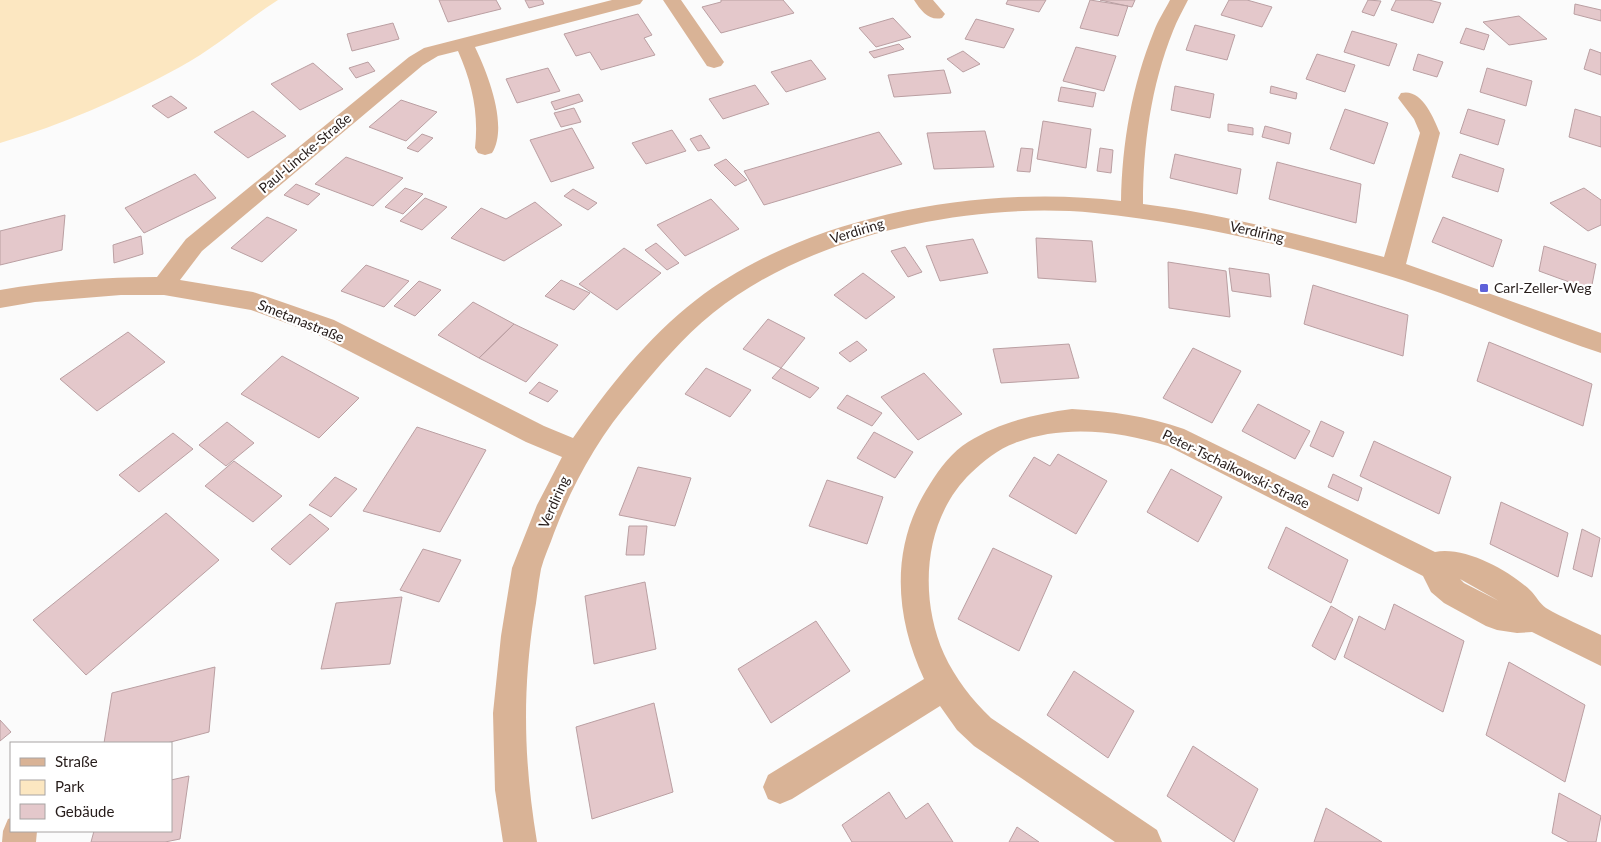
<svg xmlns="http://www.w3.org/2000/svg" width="1601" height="842" font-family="Lato,sans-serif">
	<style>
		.green { fill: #fce7c1 }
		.building { fill: #e4c8cb; stroke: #ba9fa2 }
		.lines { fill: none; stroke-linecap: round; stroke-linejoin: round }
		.street { fill: #d9b396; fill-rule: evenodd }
		.poi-dot { fill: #5e61d9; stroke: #fff; stroke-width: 2 }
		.labels { text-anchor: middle; stroke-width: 4.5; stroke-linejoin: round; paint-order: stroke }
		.street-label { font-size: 14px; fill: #261c1a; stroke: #fff }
		.poi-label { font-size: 14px; fill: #261c1a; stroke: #fff; text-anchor: start }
	</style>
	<rect width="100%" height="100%" fill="#fbfbfb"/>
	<path class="green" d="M0 0H278C245 21 215 48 180 67 123 98 62 125 0 143Z"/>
	<path class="building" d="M439 0H496L501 9 448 22Z
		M525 0H542L544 4 529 8Z
		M721 0H783L794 13 721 33 702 7 721 2Z
		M1008 0H1046L1039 12 1006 4Z
		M1090 0 1128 6 1118 36 1080 28Z
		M1100 0H1135L1132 7Z
		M1229 0H1247L1272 7 1262 27 1221 15Z
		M1368 0 1381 1 1374 16 1362 12Z
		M1396 0H1429L1441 3 1433 23 1391 10Z
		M1575 4 1601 10V21L1574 14Z
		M638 14 652 35 644 38 655 55 601 70 590 52 576 56 564 34Z
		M1519 16 1547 39 1509 45 1483 22Z
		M893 18 911 37 876 47 859 28Z
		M976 19 1014 29 1004 48 965 39Z
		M393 23 399 39 352 51 347 34Z
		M1195 25 1235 35 1227 60 1186 50Z
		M1466 28 1489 35 1484 50 1460 43Z
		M1352 31 1397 44 1389 66 1344 52Z
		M899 44 904 49 874 58 869 52Z
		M1076 47 1116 56 1104 91 1063 81Z
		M1590 49 1601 53V75L1584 69Z
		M963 51 980 64 963 72 947 59Z
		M1317 54 1355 65 1345 92 1306 79Z
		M1418 54 1443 62 1437 77 1413 70Z
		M811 60 826 79 786 92 771 72Z
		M368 62 375 71 356 78 349 68Z
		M313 63 343 89 300 110 271 84Z
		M548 68 560 91 517 103 506 79Z
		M1487 68 1532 81 1526 106 1480 92Z
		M944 70 951 93 894 97 888 75Z
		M755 85 769 104 723 119 709 99Z
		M1175 86 1214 94 1210 118 1171 110Z
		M1271 86 1297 93 1296 99 1270 93Z
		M1061 87 1096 93 1093 107 1058 101Z
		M579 94 583 101 555 110 551 102Z
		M171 96 187 108 168 118 152 106Z
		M401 100 437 112 406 141 369 127Z
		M574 108 581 122 561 127 554 113Z
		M1345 109 1388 123 1374 164 1330 149Z
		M1468 109 1505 120 1498 145 1460 133Z
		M1575 109 1601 117V147L1569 137Z
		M253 111 286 136 248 158 214 132Z
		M1043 121 1091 129 1086 168 1037 159Z
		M1228 124 1253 128V135L1228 131Z
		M1265 126 1291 133 1289 144 1262 137Z
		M572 128 594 168 551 182 530 140Z
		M672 130 686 151 646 164 632 143Z
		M985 131 994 167 934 169 927 133Z
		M879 132 902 164 764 205 744 171Z
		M422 134 433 138 418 152 407 148Z
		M701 135 710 148 698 151 690 139Z
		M1021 148 1033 149 1030 172 1017 171Z
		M1100 148 1113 150 1111 173 1097 171Z
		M1175 154 1241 169 1237 194 1170 178Z
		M1460 154 1504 169 1498 192 1452 177Z
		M346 157 403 178 373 206 315 184Z
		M726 159 747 180 735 186 714 165Z
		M1277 162 1361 184 1356 223 1269 199Z
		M195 174 216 198 144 233 125 208Z
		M296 184 320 194 308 205 284 195Z
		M405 188 423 194 403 214 385 207Z
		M1584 188 1601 200V225L1588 231 1550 203Z
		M573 189 597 203 588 210 564 196Z
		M425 198 447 207 422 230 400 221Z
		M711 199 739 229 685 256 657 225Z
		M535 202 562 225 504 261 451 238 481 208 506 219Z
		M65 215 62 250 0 265V231Z
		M267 217 297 230 262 262 231 248Z
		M1443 217 1502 240 1493 267 1432 242Z
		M141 236 143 254 114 263 113 245Z
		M1036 238 1092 241 1096 282 1038 278Z
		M973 239 988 273 940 281 926 246Z
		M656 243 679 263 667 270 645 250Z
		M1544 246 1596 264 1591 290 1539 271Z
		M905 247 922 272 908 277 891 251Z
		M624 248 661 273 617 310 579 284Z
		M1168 262 1226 271 1230 317 1169 308Z
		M366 265 409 281 384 307 341 291Z
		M1229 268 1269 274 1271 297 1232 291Z
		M863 273 895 297 866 319 834 295Z
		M561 280 590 293 574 310 545 296Z
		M419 281 441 290 415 316 394 306Z
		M1313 285 1408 315 1403 356 1304 324Z
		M473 302 514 324 479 358 438 335Z
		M768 319 805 338 781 368 743 349Z
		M514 324 558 345 526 382 479 358Z
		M128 332 165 362 97 411 60 379Z
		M857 341 867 350 850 362 839 353Z
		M1489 342 1592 384 1583 426 1477 381Z
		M1069 344 1079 378 1001 383 993 349Z
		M1193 348 1241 371 1212 423 1163 398Z
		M282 356 359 398 319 438 241 394Z
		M706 368 751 390 730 417 685 394Z
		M781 368 819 388 810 398 772 378Z
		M924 373 962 414 918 440 881 397Z
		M539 382 558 391 548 402 529 393Z
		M847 395 882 413 872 426 837 408Z
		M1258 404 1310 431 1295 459 1242 431Z
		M1321 421 1344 432 1333 457 1310 446Z
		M227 422 254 443 226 466 199 445Z
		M417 427 486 450 440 532 363 511Z
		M874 432 913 452 895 478 857 458Z
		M173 433 193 449 139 492 119 475Z
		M1374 441 1451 477 1439 514 1360 476Z
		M1058 454 1107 481 1076 534 1009 496 1034 457 1050 466Z
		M234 461 282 496 253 522 205 486Z
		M638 467 691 478 675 526 619 515Z
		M1171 469 1222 497 1198 542 1147 512Z
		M1333 474 1362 488 1358 501 1328 487Z
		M335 477 357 489 331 517 309 505Z
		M827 480 883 497 867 544 809 526Z
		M1501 502 1568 533 1558 577 1490 544Z
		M166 513 219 560 86 675 33 620Z
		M310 514 329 529 290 565 271 549Z
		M629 526H647L644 555H626Z
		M1286 527 1348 560 1331 603 1268 568Z
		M1582 529 1600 538 1592 577 1573 569Z
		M993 548 1052 576 1019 651 958 619Z
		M423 549 461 560 439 602 400 590Z
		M645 582 656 649 594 664 585 596Z
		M402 597 390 664 321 669 336 603Z
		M1394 604 1464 641 1443 712 1344 657 1359 616 1385 630Z
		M1331 606 1353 619 1335 660 1312 646Z
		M816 621 850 671 771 723 738 669Z
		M1509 662 1585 705 1565 782 1486 735Z
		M215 667 209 732 167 743H104L112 693Z
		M1074 671 1134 711 1108 758 1047 715Z
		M654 703 673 792 592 819 576 727Z
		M0 720 11 732 0 741Z
		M1193 746 1258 789 1234 842 1167 796Z
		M189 776 180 839 165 842H91L94 831H171V780Z
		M889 792 906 819 928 803 953 842H852L842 825Z
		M1559 793 1601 816 1596 842H1569L1552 833Z
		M1326 808 1382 842H1314Z
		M1017 827 1039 842H1009Z"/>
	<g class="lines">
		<path class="street" d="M612 0H643L640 4 475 47C487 72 509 126 492 153L485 155 478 153 475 148C479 113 472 83 458 51L438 56 423 65 202 251 180 280 253 292 334 320 544 426 573 438C608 388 647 338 696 300 807 214 984 184 1121 201 1122 143 1132 85 1154 31 1158 20 1165 10 1170 0H1188C1183 10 1177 20 1173 31 1151 86 1143 145 1143 204 1225 214 1304 236 1384 257L1420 133 1414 119 1398 98 1401 93C1422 88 1433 117 1440 133L1406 264 1601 333V353C1529 329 1459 297 1386 275 1291 246 1194 223 1095 213 972 201 811 234 713 313 683 337 658 367 634 396 599 436 573 483 554 533 550 545 544 557 541 569 538 584 537 600 534 615 522 694 524 763 537 842H503L495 790 493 713 501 636 512 568 537 505 562 457 526 442 316 334 251 310 164 295H121L35 302 0 308V290C52 281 105 277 157 277L186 239 409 57 424 48Z
			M663 0H681L724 62 721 66 714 68 707 66Z
			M914 0H933L945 14 942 18C929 21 921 11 914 0Z
			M1072 409C1111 411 1147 416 1184 429L1435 552C1464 546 1509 570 1531 591 1536 596 1540 604 1546 608 1563 618 1583 626 1601 635V666L1532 632 1517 633 1497 630 1486 626 1444 603 1431 592 1423 576 1168 446C1119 431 1064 424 1015 443 998 449 984 461 971 473 924 518 918 595 944 654 955 678 972 700 991 718L1157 830 1162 842H1115L974 746 957 730 940 706 792 799 780 804 768 799 763 787 768 775 924 679C894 615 890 545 930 484 940 468 952 452 968 442 1000 422 1035 414 1072 409ZM1460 579 1499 601 1464 583Z
			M11 818V831H37L36 842H2L3 831 8 819Z"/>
	</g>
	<rect class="poi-dot" x="1479" y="283" width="10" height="10" rx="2.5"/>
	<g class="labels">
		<g class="street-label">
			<text transform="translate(305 153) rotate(-40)" y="5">Paul-Lincke-Straße</text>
			<text transform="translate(857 231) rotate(-17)" y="5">Verdiring</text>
			<text transform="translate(1257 232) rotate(13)" y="5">Verdiring</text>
			<text transform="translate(301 321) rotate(22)" y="5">Smetanastraße</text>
			<text transform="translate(1236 469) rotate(26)" y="5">Peter-Tschaikowski-Straße</text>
			<text transform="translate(554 502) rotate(-66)" y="5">Verdiring</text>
		</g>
		<g class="poi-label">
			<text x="1494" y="293">Carl-Zeller-Weg</text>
		</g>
	</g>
	<rect x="10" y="742" width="162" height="90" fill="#ffffff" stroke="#a8a4a3"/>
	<rect x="20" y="758" width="25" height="8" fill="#d9b396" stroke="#a8a4a3"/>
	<text x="55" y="767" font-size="15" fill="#261c1a">Straße</text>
	<rect x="20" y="780" width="25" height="15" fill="#fce7c1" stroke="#a8a4a3"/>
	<text x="55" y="792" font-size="15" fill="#261c1a">Park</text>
	<rect x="20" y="804" width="25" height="15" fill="#e4c8cb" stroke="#a8a4a3"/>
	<text x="55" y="817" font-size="15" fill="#261c1a">Gebäude</text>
</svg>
